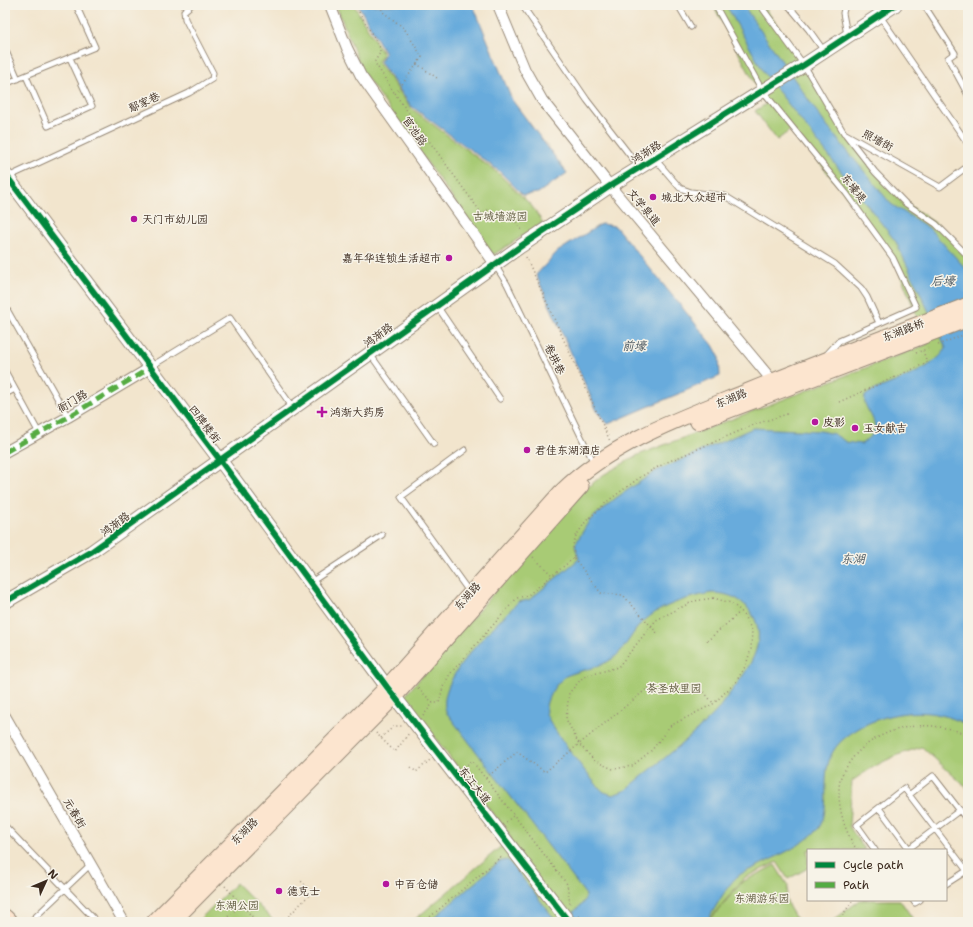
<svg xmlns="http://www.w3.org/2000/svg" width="973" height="927" font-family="'Shantell Sans','LXGW WenKai TC',sans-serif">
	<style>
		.green { fill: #a8cb74; stroke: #727a49 }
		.water { fill: #67abdc; stroke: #516a7d; fill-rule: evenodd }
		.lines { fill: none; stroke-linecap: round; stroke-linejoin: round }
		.service-casing { stroke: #968876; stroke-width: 7 }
		.minor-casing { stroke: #968876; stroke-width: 12 }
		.tertiary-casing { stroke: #968876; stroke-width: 15 }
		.secondary-casing { stroke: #968876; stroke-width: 17 }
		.path { stroke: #968876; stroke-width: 1.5; stroke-dasharray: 1 3; stroke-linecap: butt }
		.service { stroke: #fff; stroke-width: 5 }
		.minor { stroke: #fff; stroke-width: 10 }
		.tertiary { stroke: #fff; stroke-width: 13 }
		.secondary { stroke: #fce5cf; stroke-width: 15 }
		.quiet { stroke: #55ab43; stroke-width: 5; stroke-dasharray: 10 5; stroke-linecap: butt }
		.cycleway-casing { stroke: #f7f3e8; stroke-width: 8 }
		.cycleway { stroke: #00873e; stroke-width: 6 }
		.poi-dot { fill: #b5179e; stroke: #f7f3e8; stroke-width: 1.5 }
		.labels { text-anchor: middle; stroke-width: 3; stroke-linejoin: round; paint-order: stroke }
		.street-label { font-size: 11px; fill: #3b2a1e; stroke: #f7f3e8 }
		.poi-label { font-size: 11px; fill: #3b2a1e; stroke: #f7f3e8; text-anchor: start }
		.park-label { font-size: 11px; fill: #565234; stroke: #f7f3e8 }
		.water-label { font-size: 12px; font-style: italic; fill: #4a5760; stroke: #f7f3e8 }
	</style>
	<rect width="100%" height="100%" fill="#f7f3e8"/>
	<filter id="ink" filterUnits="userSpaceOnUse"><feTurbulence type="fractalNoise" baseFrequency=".025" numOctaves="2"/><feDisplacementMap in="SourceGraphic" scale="8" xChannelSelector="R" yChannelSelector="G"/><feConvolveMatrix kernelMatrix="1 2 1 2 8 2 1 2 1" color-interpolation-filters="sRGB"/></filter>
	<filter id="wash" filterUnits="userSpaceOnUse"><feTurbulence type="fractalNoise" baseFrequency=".012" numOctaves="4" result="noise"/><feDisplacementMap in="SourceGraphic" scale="16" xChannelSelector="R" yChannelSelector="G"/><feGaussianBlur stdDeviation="0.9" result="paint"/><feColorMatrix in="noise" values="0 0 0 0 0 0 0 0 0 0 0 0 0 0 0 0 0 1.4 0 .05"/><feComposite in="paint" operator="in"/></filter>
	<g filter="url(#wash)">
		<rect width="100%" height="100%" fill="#f2e5cd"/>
		<path class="green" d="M336 5H354L383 54 378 62 412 109 498 173 531 205 543 223 493 255 362 71Z
			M713 5H763L797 53 845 133 877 173 906 203 935 223 968 256V789L922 747C894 755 876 764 852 781L849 826 865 850H808V868L788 879 777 862 744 878 709 920 710 922H412L511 838 404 697 578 495 603 475 638 455 928 344 896 263 849 199 792 129 777 140 755 111 766 104Z
			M775 865 788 886 786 899 789 907 795 917 801 922H712L710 920 742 882Z
			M236 883 275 922H197Z
			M860 900H900L915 922H831Z"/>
		<path class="water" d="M358 5H473L512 100 567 173 538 193 523 195 499 171 411 106 380 62 385 53Z
			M726 5H743L826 125 891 204 929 228 968 271V726C934 705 888 710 856 730 843 738 833 747 829 761 822 781 831 813 818 829 802 847 776 856 756 867 750 870 742 872 737 877 728 884 713 911 707 922H561C568 915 585 906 586 895L446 712C435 678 497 625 518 602L529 600 579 559 575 545 589 521 616 498 656 471 753 428 821 431 834 434 846 442 861 444C892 426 860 411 865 396L872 391C893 382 935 369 946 348L896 242 764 73ZM711 593C729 593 743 599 752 614 770 641 746 673 730 693 723 701 719 710 711 717 685 743 654 766 626 790L613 795C610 794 607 793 604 792 594 785 548 724 546 713 544 700 556 683 566 676 580 670 599 668 612 659 624 651 630 636 639 626 657 606 686 598 711 593Z
			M601 224 615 226 713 345 719 356 720 376 608 424 598 413 536 275 557 252Z
			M506 860 509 861 557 922H429L499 862Z"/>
	</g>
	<g filter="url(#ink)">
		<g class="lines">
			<defs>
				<path id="service" d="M522 5 587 100 639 167
					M678 5 691 27
					M715 5 762 90 846 193 893 258 916 307 839 341 827 354
					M760 5 804 65 844 133 940 187 968 166
					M788 5 809 30 824 51
					M845 5 843 13 847 35
					M924 5 955 53 948 58 968 95
					M880 16 968 144
					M5 49 18 79
					M26 76 48 126 92 106 70 58
					M5 84 95 47 76 5
					M846 135 875 172 905 203 936 224 968 256
					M655 159 680 188 691 192 725 196 835 264 861 288 867 297 879 323
					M8 177 189 93 212 79 213 73 185 19 184 11 191 5
					M495 265 507 284 594 463
					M5 306 68 417
					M437 306 500 399
					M370 354 434 444
					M150 367 230 318 293 408
					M5 371 39 433
					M5 394 15 389
					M465 450 401 497 470 593
					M311 582 382 535
					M909 795 933 776 968 821
					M879 808 910 850
					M5 826 97 922
					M875 850 857 825 904 788 967 871
					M907 850 960 810
					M946 884 968 870
					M913 900 915 903 920 900
					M30 922 91 864"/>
				<path id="minor" d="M330 5 347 48 361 76 495 264
					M498 5 525 70 542 100 610 186 776 385
					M5 452 68 417 150 368
					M5 716 124 922"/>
				<path id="tertiary" d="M5 174 220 460 387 687 569 922
					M5 602 91 552 521 246 610 186 804 65 895 5"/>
				<path id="secondary" d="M698 422 968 319
					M5 917 10 922
					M154 922 387 687 561 492C612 442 681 418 746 392 819 362 894 334 968 305
					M172 922 394 697 581 486"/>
			</defs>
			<use href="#service" class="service-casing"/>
			<use href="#minor" class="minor-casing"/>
			<use href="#tertiary" class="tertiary-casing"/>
			<use href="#secondary" class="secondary-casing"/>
			<path class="path" d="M355 5 380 48V53L375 61V63L395 94
				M380 5 383 12 404 28 422 57 417 64 437 78
				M417 64 395 94 482 214 487 210 513 218 522 231
				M526 257 610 441
				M938 345 968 333
				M916 353 929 348
				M839 402 924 364 927 362 923 351
				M533 557 552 575
				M574 558 601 593 623 595 658 634
				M713 598 731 603 741 611 752 630 751 649 746 665 736 682 713 704 670 726 652 750 632 766 613 769 595 761 579 744 566 719 569 693 583 677 618 667 656 620 694 601Z
				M707 641 740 612
				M418 688 433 703H439L443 687 450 674 517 598 528 595 574 558 573 545 576 536 586 521 609 500 642 476 665 463 756 424 787 414
				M704 692 713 703
				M423 716 433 703
				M376 733 395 752 409 733
				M381 738 394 726H402
				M411 767 416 772 430 760
				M464 767 472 761 567 884 570 904
				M486 778 517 752 545 772 649 687
				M506 822 514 815
				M857 850C844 831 836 803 840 780 841 775 845 770 847 766 865 736 905 721 940 727 950 729 960 730 968 737
				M225 886 257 922
				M579 916 584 922
				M222 922 242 904
				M283 922 312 892 300 880
				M424 922 503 855
				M838 922 853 900"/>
			<use href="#service" class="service"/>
			<use href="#minor" class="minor"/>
			<use href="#tertiary" class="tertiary"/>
			<use href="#secondary" class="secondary"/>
			<path class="quiet" d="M5 452 68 417 150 368"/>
			<defs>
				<path id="cycleway" d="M5 174 220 460 387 687 569 922
					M5 602 91 552 521 246 610 186 804 65 895 5"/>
			</defs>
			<use href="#cycleway" class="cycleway-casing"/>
			<use href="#cycleway" class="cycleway"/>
		</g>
	</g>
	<g class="poi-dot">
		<circle cx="653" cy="197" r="4"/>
		<circle cx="134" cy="219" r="4"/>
		<circle cx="449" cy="258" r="4"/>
		<path d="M320 406h4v4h4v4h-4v4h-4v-4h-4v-4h4z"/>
		<circle cx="815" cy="422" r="4"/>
		<circle cx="855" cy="428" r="4"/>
		<circle cx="527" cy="450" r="4"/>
		<circle cx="386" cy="884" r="4"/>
		<circle cx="279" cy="891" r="4"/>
	</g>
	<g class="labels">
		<g class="street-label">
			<text transform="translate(144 102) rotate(-25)" y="4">鄢家巷</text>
			<text transform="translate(415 131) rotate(55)" y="4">官池路</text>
			<text transform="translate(878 140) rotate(28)" y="4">照墙街</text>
			<text transform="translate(646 152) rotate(-32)" y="4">鸿渐路</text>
			<text transform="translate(854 188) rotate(52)" y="4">东壕堤</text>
			<text transform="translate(644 207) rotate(50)" y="4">文学泉道</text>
			<text transform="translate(903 330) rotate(-21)" y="4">东湖路桥</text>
			<text transform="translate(378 335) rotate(-36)" y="4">鸿渐路</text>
			<text transform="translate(555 359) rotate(64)" y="4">卷拱巷</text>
			<text transform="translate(731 398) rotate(-22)" y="4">东湖路</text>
			<text transform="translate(72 401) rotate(-31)" y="4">衙门路</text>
			<text transform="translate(205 424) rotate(53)" y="4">四牌楼街</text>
			<text transform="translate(115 524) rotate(-36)" y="4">鸿渐路</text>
			<text transform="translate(467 596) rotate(-48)" y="4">东湖路</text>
			<text transform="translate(475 785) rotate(52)" y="4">东江大道</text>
			<text transform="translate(75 813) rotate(60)" y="4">元春街</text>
			<text transform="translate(244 831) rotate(-45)" y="4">东湖路</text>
		</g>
		<g class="poi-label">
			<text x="661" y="201">城北大众超市</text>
			<text x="142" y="223">天门市幼儿园</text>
			<text x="441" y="262" text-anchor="end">嘉年华连锁生活超市</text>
			<text x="330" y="416">鸿渐大药房</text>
			<text x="823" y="426">皮影</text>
			<text x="863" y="432">玉女献吉</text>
			<text x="535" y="454">君佳东湖酒店</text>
			<text x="394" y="888">中百仓储</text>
			<text x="287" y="895">德克士</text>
		</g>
		<g class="park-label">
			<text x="500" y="220">古城墙游园</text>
			<text x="674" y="692">茶圣故里园</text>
			<text x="762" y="902">东湖游乐园</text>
			<text x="237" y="909">东湖公园</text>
		</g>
		<g class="water-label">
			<text x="943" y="285">后壕</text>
			<text x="634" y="350">前壕</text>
			<text x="853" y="563">东湖</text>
		</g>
	</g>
	<rect width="973" height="927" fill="none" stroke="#f7f3e8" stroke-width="20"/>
	<rect x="807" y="849" width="140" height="52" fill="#f7f3e8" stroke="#aca397"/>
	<rect x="815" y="862" width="20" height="6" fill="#00873e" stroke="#aca397"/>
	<text x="843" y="869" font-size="12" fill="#3b2a1e">Cycle path</text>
	<rect x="815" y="882" width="20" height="6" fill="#55ab43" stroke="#aca397"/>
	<text x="843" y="889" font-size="12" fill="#3b2a1e">Path</text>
	<g transform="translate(46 881) rotate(46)" stroke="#f7f3e8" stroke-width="3" paint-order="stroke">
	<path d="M0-3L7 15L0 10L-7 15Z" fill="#3b2a1e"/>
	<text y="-6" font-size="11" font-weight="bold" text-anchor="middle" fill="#3b2a1e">N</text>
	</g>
</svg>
